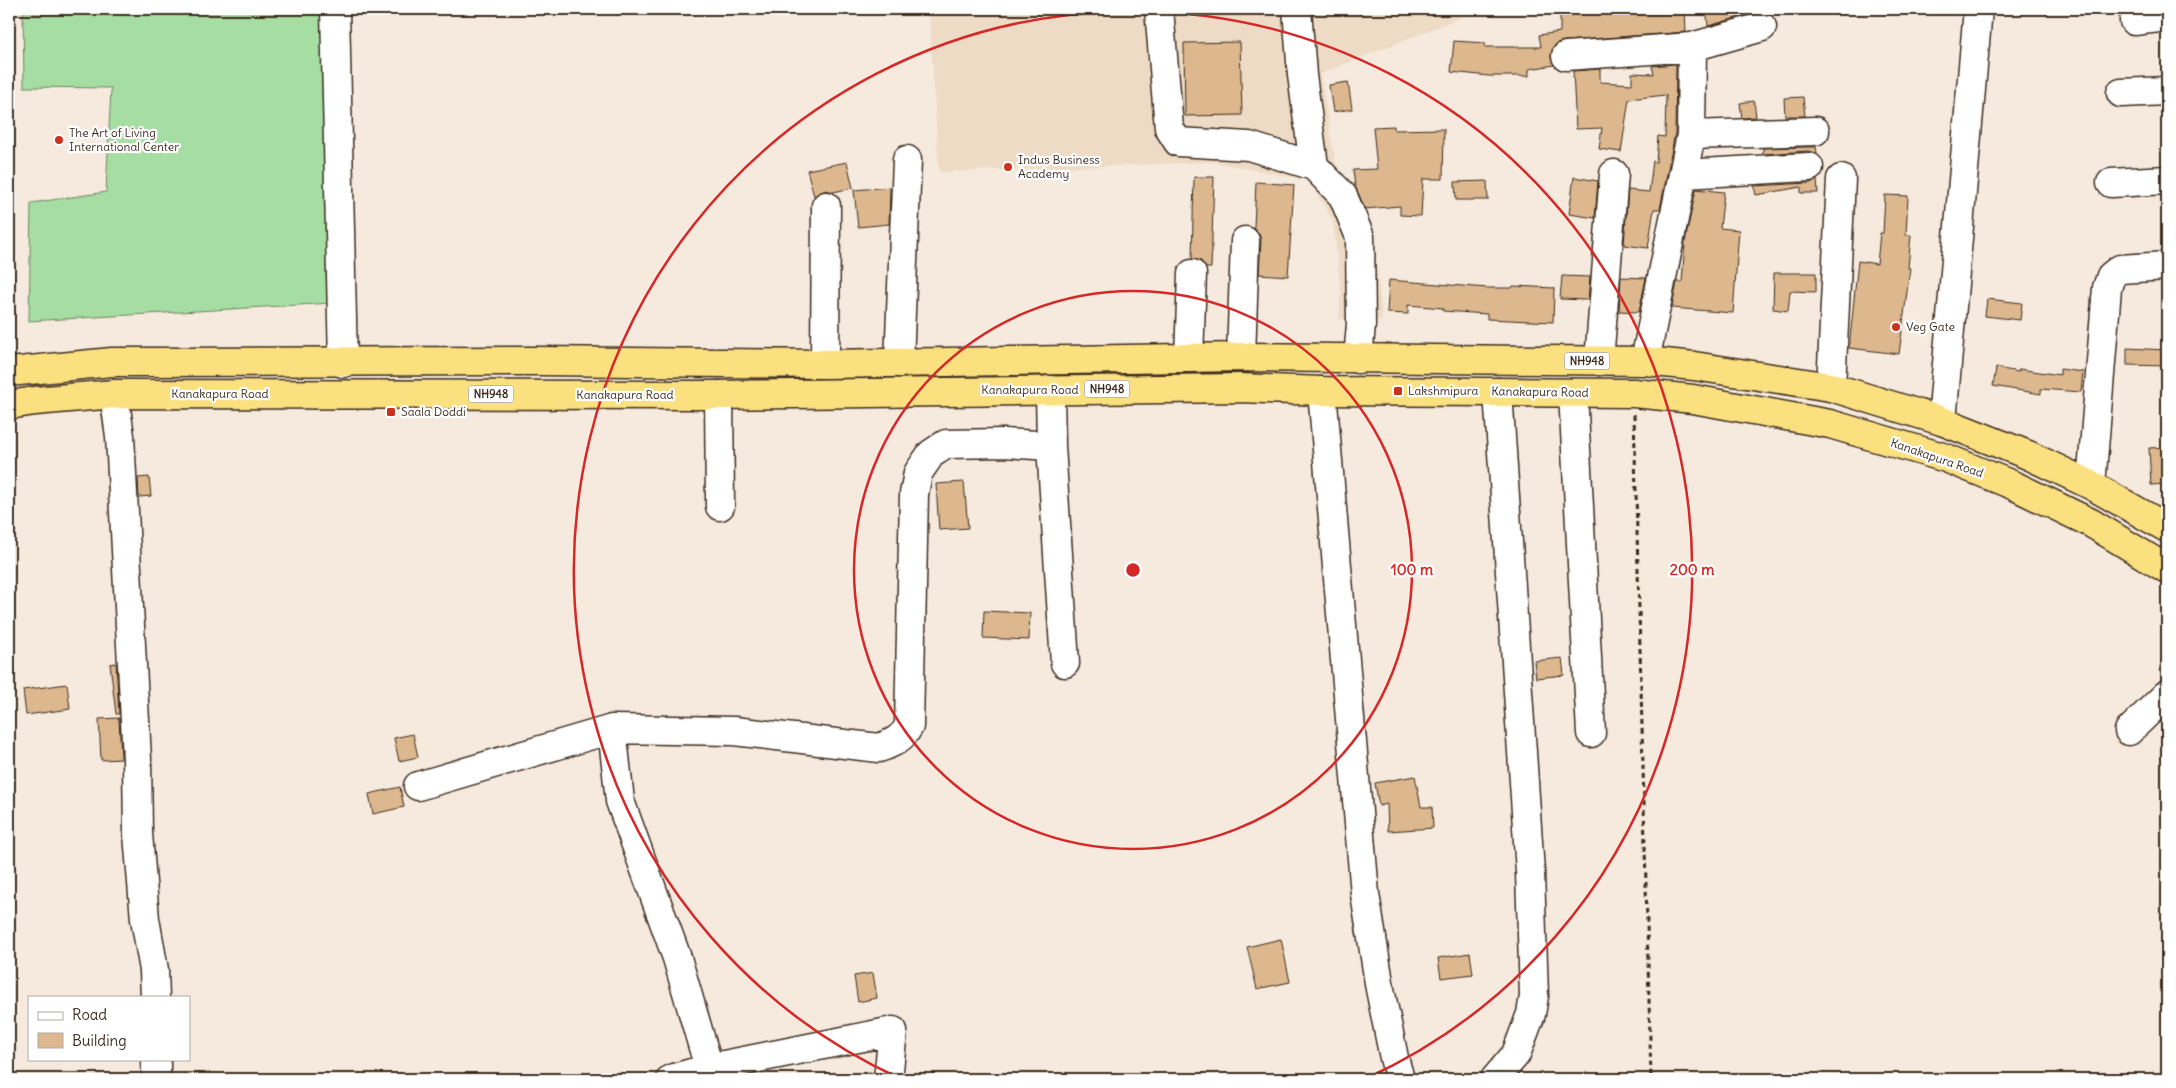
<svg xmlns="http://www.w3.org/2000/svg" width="2176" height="1088" font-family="Delius,sans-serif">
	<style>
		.built { fill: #eedbc5 }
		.grass { fill: #a5dda2; stroke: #708460 }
		.building { fill: #ddb88e; stroke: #3b2a1e }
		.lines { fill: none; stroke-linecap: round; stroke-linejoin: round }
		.minor-casing { stroke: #3b2a1e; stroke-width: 31 }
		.highway-casing { stroke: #3b2a1e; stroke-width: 31 }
		.path { stroke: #3b2a1e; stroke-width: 3; stroke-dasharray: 5 4; stroke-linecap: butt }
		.minor { stroke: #fff; stroke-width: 28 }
		.highway { stroke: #fbe080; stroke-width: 28 }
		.ring { fill: none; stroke: #d62828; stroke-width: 2.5 }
		.poi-dot { fill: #c8321e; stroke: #fff; stroke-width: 2 }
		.labels { text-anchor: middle; stroke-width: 4.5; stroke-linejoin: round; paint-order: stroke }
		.shield { fill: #fff; stroke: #766a62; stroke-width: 1 }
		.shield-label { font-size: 11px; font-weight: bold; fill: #3b2a1e }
		.poi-label { font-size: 12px; fill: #3b2a1e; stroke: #fff; text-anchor: start }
		.street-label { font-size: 12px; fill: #3b2a1e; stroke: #fff }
		.centre { fill: #d62828; stroke: #fff; stroke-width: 2.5 }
		.ring-label { font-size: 15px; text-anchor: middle; font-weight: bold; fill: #d62828; stroke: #fff; stroke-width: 4.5; stroke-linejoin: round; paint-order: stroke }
	</style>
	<rect width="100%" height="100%" fill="#f5eadd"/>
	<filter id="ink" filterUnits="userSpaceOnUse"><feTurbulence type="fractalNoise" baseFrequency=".02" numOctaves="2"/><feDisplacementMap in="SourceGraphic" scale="10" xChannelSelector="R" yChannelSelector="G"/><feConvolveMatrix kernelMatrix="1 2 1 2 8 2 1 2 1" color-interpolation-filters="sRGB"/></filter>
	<g filter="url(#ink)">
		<path class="built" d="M929 9H1482L1320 74 1338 177 1374 236 1382 321 1339 319 1341 292 1333 221 1309 180 1214 162 939 172Z"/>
		<path class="grass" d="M23 9H322L332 303 29 321 31 203 106 192 111 88 24 87Z"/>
		<path class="building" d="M1560 9H1685L1686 32 1564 41 1557 43 1552 50 1551 58 1554 65 1529 69V76H1489L1451 72 1454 41 1485 43V47H1541L1539 35 1560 32Z
			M1706 9H1754V13L1708 26Z
			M1240 42 1242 115 1185 116 1184 43Z
			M1676 64 1675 133 1660 209H1654L1648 248 1624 245 1628 190 1649 192 1653 161 1656 162 1658 136 1665 137 1666 95 1629 99 1621 152 1599 149 1602 128 1576 129 1573 71 1600 69V82L1632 84V73L1654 74 1652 66Z
			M1348 82 1352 109 1333 112 1329 85Z
			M1803 97 1805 116H1785L1784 98Z
			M1754 101 1756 117 1742 118 1740 103Z
			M1394 126V130L1444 129 1443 179H1423L1421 216 1400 215V206L1365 209 1355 186 1353 170 1377 169 1373 127Z
			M1806 147H1816L1817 153 1808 151 1763 154V148Z
			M847 162 853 188 833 192 826 190 814 196 807 170Z
			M1194 177H1214L1211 268H1206L1201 261 1192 259Z
			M1574 177 1598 181 1595 218 1569 214Z
			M1817 180 1818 193H1801V187L1756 195 1754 186 1810 183Z
			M1487 181 1488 200H1456L1455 182Z
			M1256 182 1294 185 1288 276 1259 274 1261 241 1259 233 1254 228Z
			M890 187 889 224 858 227 854 190Z
			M1696 189 1724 192 1720 228 1739 230 1733 313 1672 308 1677 282H1682L1685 242Z
			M1885 195 1908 196 1906 235H1911L1908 268H1910L1899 354 1849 348 1858 261 1877 264 1880 233H1883Z
			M1774 273H1816V292L1790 291 1788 311 1773 309Z
			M1562 276 1590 277 1588 300 1560 299Z
			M1621 277 1646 278 1639 312 1619 311Z
			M1389 280 1487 288H1512L1513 286 1554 288 1553 322 1487 319V314L1443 311V308L1408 305V314L1387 313Z
			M1987 299 2022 303 2020 320 1985 316Z
			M2127 348 2167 350V366L2127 365Z
			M1996 368 2019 372V369L2060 375V369L2083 372 2081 392 2041 389V394L1993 386Z
			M2166 447 2167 484 2151 485 2149 448Z
			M149 477 151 496 139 497 138 478Z
			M964 482 968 528 939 530 936 484Z
			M984 611 1030 613 1029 640 983 638Z
			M1562 658 1564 675 1536 678 1534 661Z
			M116 663 119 714H116L110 664Z
			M67 684 70 709 26 715 23 690Z
			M119 718 121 759 101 760 99 719Z
			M413 734 418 757 399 761 394 738Z
			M1415 776 1421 807H1432L1433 828 1388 831 1387 804 1379 806 1375 783Z
			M400 787 404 807 373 814 369 794Z
			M1281 939 1290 982 1257 989 1247 947Z
			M1470 953 1473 974 1441 978 1438 958Z
			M873 973 877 998 858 1002 854 976Z"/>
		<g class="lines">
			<defs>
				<path id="minor" d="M335 9 343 363
					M1159 9 1169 128 1178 142 1249 146 1314 166 1343 196 1360 237 1361 324 1358 359
					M1297 9 1302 75 1314 166
					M2134 21 2167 17
					M1566 56 1692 47 1762 27
					M2121 93 2167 91
					M1691 135 1815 131
					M1684 174 1809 167
					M2111 183 2167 180
					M1241 357 1245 241
					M1189 358 1192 274
					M1599 361 1614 174
					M1645 361 1691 135 1692 47
					M899 363 907 160
					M825 364 826 206
					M1831 387 1841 179
					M1322 391 1365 894 1380 989 1394 1058 1400 1079
					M1573 393 1591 733
					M114 394 120 436 137 759 138 834 145 919 154 970 155 997
					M719 395 720 506
					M1942 421 1978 9
					M1051 446 1065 663
					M2091 485 2107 288 2111 276 2120 269 2167 266
					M2129 731 2167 694
					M418 786 612 729
					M156 1059V1079
					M709 1068 677 958 620 801 612 729 734 731 879 748C893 743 902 739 909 726L914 494 918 473 931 454 946 444 1004 443 1051 446 1050 390
					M671 1079 709 1068 893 1031 888 1079
					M1495 1079 1516 1054 1531 1014 1534 996 1530 872 1498 392"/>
				<path id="highway" d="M9 372 112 362 539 361 825 364 1241 357 1645 361 1694 366 1831 387 1942 421 2028 455 2091 485 2167 528
					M9 405 35 401 114 394 719 395 1240 388 1322 391 1634 393 1693 399 1830 424 1946 458 2015 486 2091 523 2167 569"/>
			</defs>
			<use href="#minor" class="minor-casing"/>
			<use href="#highway" class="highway-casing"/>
			<path class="path" d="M1634 414 1651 1079"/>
			<use href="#minor" class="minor"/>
			<use href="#highway" class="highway"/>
		</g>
	</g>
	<g class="ring">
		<circle cx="1133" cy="570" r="279"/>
		<path d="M901 1079A559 559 0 1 1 1365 1079"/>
	</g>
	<g class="poi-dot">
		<circle cx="59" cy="140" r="5"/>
		<circle cx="1008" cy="167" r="5"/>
		<circle cx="1896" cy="327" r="5"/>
		<rect x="1393" y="386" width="10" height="10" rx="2.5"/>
		<rect x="386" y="407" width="10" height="10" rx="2.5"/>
	</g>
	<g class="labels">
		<g class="shield">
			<rect x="1564.5" y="352.5" width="45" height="17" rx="4"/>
			<rect x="1084.5" y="380.5" width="45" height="17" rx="4"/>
			<rect x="468.5" y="385.5" width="45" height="17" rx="4"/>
		</g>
		<g class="shield-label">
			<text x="1587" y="365">NH948</text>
			<text x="1107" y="393">NH948</text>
			<text x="491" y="398">NH948</text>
		</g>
		<g class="poi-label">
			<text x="69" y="137">The Art of Living<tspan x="69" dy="14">International Center</tspan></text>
			<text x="1018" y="164">Indus Business<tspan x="1018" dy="14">Academy</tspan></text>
			<text x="1906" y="331">Veg Gate</text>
			<text x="1408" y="395">Lakshmipura</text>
			<text x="401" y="416">Saala Doddi</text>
		</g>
		<g class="street-label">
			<text x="1030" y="394">Kanakapura Road</text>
			<text transform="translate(1540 392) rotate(1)" y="4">Kanakapura Road</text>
			<text x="220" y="398">Kanakapura Road</text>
			<text x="625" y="399">Kanakapura Road</text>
			<text transform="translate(1937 458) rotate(19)" y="4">Kanakapura Road</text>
		</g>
	</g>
	<circle cx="1133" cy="570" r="8" class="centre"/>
	<g class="ring-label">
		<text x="1412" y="575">100 m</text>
		<text x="1692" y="575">200 m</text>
	</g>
	<rect width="2176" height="1088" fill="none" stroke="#fff" stroke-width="30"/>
	<rect x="15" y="15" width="2146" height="1058" fill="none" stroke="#3b2a1e" stroke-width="2" filter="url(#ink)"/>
	<rect x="28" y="996" width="162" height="65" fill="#ffffff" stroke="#b1aaa5"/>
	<rect x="38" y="1012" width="25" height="8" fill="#ffffff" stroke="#b1aaa5"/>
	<text x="72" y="1020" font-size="15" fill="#3b2a1e">Road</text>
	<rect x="38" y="1033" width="25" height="15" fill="#ddb88e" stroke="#b1aaa5"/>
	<text x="72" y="1046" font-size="15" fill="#3b2a1e">Building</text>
</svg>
